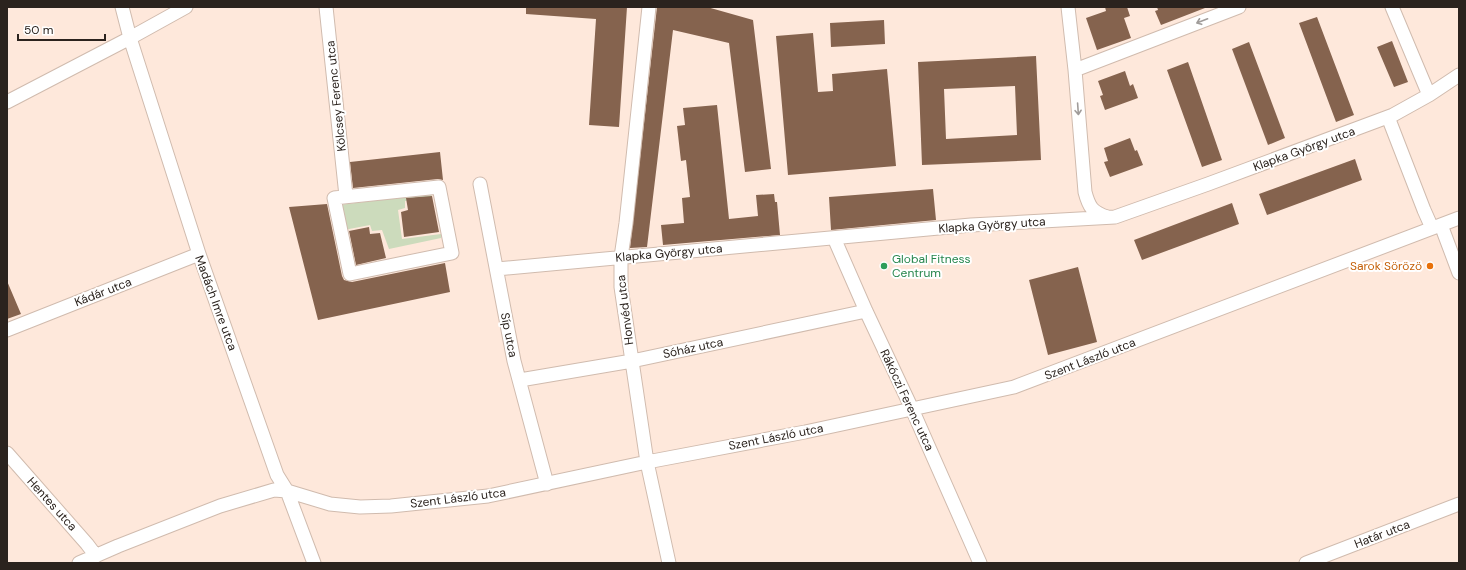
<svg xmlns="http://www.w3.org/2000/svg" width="1466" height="570" font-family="'DM Sans',sans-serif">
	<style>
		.green { fill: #ccdbbc }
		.building { fill: #85634e; fill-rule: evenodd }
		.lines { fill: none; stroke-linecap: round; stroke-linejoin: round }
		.minor-casing { stroke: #d0bbae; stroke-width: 15 }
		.minor { stroke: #fff; stroke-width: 13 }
		.oneway { stroke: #a09c9a }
		.leisure-dot { fill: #2e9e5b; stroke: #fff; stroke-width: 1.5 }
		.food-dot { fill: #e8710a; stroke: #fff; stroke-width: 1.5 }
		.labels { text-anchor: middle; stroke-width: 4; stroke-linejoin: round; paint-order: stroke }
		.street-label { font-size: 12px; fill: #2b231e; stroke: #fff }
		.leisure-label { font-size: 12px; fill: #27864d; stroke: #fff; text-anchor: start }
		.food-label { font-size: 12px; fill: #c56008; stroke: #fff; text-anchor: end }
	</style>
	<rect width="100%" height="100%" fill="#fee8db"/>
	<path class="green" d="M431 194 432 197 405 201V208L398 210 402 239 441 234V238L389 249 382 230 372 231 370 225 344 230 339 205Z"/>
	<path class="building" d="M526 7H627L619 127 589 125 596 19 526 14Z
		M657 7H707L753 20 771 169 745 172 729 43 673 30 647 247 630 248Z
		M1105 7H1127L1130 16 1124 18 1131 38 1097 50 1086 18 1106 11Z
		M1157 7H1205V8L1161 25 1155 11 1158 10Z
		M1317 17 1354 115 1336 122 1299 23Z
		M884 20 885 44 831 47 830 23Z
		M813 33 818 92 833 91 832 74 887 69 896 166 788 175 776 36Z
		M1392 41 1408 82 1394 87 1377 47Z
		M1249 42 1285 138 1268 145 1232 49Z
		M1036 56 1041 160 922 165 918 62ZM1015 86 1017 135 946 139 944 89Z
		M1188 62 1222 160 1202 167 1167 70Z
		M1125 71 1130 86 1133 84 1138 98 1105 110 1100 96 1103 95 1098 81Z
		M717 105 729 219 758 216 756 195 774 194 775 202H777L780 235 663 245 661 225 684 223 682 198 690 197 686 160 681 161 677 126 685 125 683 108Z
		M1130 138 1135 151 1137 150 1143 165 1110 177 1104 162 1108 161 1104 148Z
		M440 152 443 180 438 179 353 188 350 162Z
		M1355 159 1362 180 1267 215 1259 194Z
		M933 189 936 220 831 230 829 197Z
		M432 196 439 232 404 237 401 212 408 210 406 198Z
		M1232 203 1239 224 1142 260 1134 240Z
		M327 204 342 276 344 280 352 282 445 263 450 292 318 320 289 207Z
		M369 227 370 234 380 233 386 258 356 265 349 231Z
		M1078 267 1097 342 1048 355 1029 280Z
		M7 281 21 314 7 319Z"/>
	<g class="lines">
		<defs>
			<path id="minor" d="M122 7 130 38 199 254 277 475 287 491 314 563
				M326 7 346 196
				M649 7 626 223 621 257V287L647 462 669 563
				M1068 7 1075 70 1085 192C1089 207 1092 212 1107 217
				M1392 7 1429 95
				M1075 70 1239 7
				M7 102 130 38 186 7
				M1388 117 1424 210 1432 228
				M480 184 514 361 547 484
				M439 187 452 253 350 274 334 198Z
				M1441 225 1459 273
				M834 238 866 311 912 409 980 563
				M497 269 971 225 1115 217 1208 184 1393 115 1429 95 1459 75
				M7 330 199 254
				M520 380 632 361 866 311
				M7 453 87 544 96 556
				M79 563 118 546 220 506 274 490 287 491 330 504 360 507 391 506 488 496 647 462 805 432 1014 387 1459 218
				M1306 563 1459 504"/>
		</defs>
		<use href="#minor" class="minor-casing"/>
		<use href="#minor" class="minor"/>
	</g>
	<defs><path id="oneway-shaft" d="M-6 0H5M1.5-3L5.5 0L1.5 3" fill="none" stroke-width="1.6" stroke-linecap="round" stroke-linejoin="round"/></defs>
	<g class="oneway">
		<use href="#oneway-shaft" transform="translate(1202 21) rotate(159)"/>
		<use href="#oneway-shaft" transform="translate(1078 109) rotate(86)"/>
	</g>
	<circle class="leisure-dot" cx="884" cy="266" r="4"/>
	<circle class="food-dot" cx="1430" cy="266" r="4"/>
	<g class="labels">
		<g class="street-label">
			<text transform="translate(336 96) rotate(-96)" y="4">Kölcsey Ferenc utca</text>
			<text transform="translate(1304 149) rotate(-20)" y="4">Klapka György utca</text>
			<text transform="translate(992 225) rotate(-4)" y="4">Klapka György utca</text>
			<text transform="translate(669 253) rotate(-5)" y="4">Klapka György utca</text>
			<text transform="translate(103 292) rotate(-21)" y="4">Kádár utca</text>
			<text transform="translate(216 303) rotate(70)" y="4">Madách Imre utca</text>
			<text transform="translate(625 310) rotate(-97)" y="4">Honvéd utca</text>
			<text transform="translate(509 335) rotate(79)" y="4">Síp utca</text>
			<text transform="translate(693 348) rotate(-12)" y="4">Sóház utca</text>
			<text transform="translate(1090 359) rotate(-21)" y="4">Szent László utca</text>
			<text transform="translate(907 400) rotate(65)" y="4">Rákóczi Ferenc utca</text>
			<text transform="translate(776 437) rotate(-11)" y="4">Szent László utca</text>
			<text transform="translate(458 498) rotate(-7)" y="4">Szent László utca</text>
			<text transform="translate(52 504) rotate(48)" y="4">Hentes utca</text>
			<text transform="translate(1382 534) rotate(-21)" y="4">Határ utca</text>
		</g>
		<g class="leisure-label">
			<text x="892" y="263">Global Fitness<tspan x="892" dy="14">Centrum</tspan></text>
		</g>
		<g class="food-label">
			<text x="1422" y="270">Sarok Sörözö</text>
		</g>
	</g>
	<rect width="1466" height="570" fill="none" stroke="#2b231e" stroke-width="16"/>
	<path d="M18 34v6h87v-6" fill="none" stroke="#2b231e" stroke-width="2"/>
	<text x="24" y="34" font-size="12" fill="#2b231e" stroke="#ffffff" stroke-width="3" paint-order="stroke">50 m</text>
</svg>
